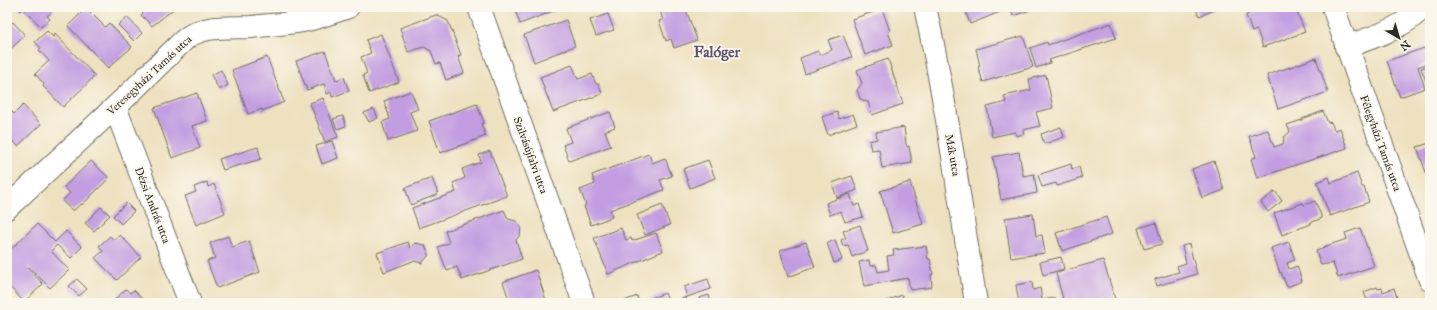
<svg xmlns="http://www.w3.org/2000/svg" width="1437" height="310" font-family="'IM FELL Great Primer',serif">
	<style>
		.building { fill: #c29de1 }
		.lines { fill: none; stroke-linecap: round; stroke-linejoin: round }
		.minor-casing { stroke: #6f6b5f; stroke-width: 24 }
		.minor { stroke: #fff; stroke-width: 22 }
		.labels { text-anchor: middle; stroke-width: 4; stroke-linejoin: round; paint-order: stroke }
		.street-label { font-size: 11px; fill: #2b2b2b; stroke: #fbf7ec }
		.district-label { font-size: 15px; font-weight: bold; fill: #60536b; stroke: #fbf7ec }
	</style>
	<rect width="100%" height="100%" fill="#fbf7ec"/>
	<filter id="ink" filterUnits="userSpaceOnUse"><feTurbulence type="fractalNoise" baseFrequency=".025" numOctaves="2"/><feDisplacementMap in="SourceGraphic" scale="8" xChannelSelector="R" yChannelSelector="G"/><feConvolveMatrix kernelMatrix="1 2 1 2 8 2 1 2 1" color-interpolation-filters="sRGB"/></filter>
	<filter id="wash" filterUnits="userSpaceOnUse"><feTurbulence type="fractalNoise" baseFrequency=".012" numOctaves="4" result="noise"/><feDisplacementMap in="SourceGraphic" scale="16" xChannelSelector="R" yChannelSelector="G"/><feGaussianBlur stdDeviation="0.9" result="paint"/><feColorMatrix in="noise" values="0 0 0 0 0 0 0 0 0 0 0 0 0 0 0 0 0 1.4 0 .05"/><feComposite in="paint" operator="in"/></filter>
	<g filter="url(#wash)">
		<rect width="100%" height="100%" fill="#eee1c0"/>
		<g id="blocks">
			<path class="building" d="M17 7H50L53 11 47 16 50 19 41 27 23 8 21 11Z
				M149 7H173L175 8 152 26 141 15Z
				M514 7H563L520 24Z
				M659 7H685L697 40 674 48 671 39 666 41 659 21 663 20Z
				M964 7H1039L1013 16 1010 8 970 24Z
				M1195 7H1223L1199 16Z
				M1266 7H1295L1305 32 1263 47 1257 30 1252 32 1246 15Z
				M86 8 105 27 109 23 132 47 108 68 68 26Z
				M882 9 890 31 888 32 893 45 865 55 852 19Z
				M608 14 614 30 596 36 590 20Z
				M436 15 448 21 461 55 458 56 464 73 446 80 440 63 436 64 431 51 424 47 408 52 400 28Z
				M127 17 142 33 134 41 118 25Z
				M566 20 575 46 534 62 524 35Z
				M13 22 25 35 9 51 7 49V27Z
				M1111 23 1116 38 1049 60 1050 63 1036 68 1030 48 1047 42 1048 45Z
				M47 31 53 37 55 34 95 76 63 107 43 86 44 84 35 74 49 61 39 50 41 48 35 42Z
				M381 34 399 82 369 93 363 75 367 73 361 57 371 53 366 40Z
				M843 35 852 57 805 74 800 58 818 51 820 55 832 50 828 40Z
				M1023 36 1033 67 983 82 978 67 980 66 976 49Z
				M1430 46V62L1418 67 1425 88 1400 97 1387 61Z
				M325 51 336 80 344 77 349 91 332 97 331 92 327 94 324 84 307 90 296 61Z
				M267 57 284 102 262 111V109L248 114 232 70Z
				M1316 58 1328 92 1278 109 1267 75Z
				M888 59 903 104 872 115 868 102 860 99 857 90 862 83 857 70Z
				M572 65 578 79 592 74 596 84H599L602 94 553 112 540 77Z
				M1430 65V92L1421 68Z
				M221 70 228 85 219 90 211 75Z
				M1046 75 1053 108 1036 112 1040 126 1023 130 1024 134 1016 136 1015 132 992 137 987 107 1006 102 1004 96 1031 90 1029 79Z
				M411 91 418 109 410 112 417 131 388 141 382 122 390 119 384 101Z
				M197 93 207 121 192 126 200 148 172 158 154 108Z
				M323 98 338 137 325 142 310 103Z
				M477 104 484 123 481 124 486 136 440 153 429 121Z
				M23 105 41 124 18 146 7 135V107L14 114Z
				M374 109 378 118 369 122 364 113Z
				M1323 111 1328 123 1331 122 1334 130 1340 128 1347 148 1257 178 1251 159 1256 157 1249 136 1268 130 1274 147 1283 144 1284 137 1290 132 1287 125 1302 120V119Z
				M610 112 615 127 605 131 611 146 569 161 563 145 571 142 566 128Z
				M837 112 839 119 853 114 857 124 828 135 822 117Z
				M343 116 346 126 337 129 333 119Z
				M904 127 906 144 907 147 909 146 912 163 882 168 879 149 871 150 869 141 877 139 876 132Z
				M1061 127 1064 137 1044 144 1041 134Z
				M332 141 338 158 322 164 316 146Z
				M1430 143V184L1417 147Z
				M258 147 261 159 223 170 219 159Z
				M490 151 507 196 419 228 412 208 456 192 453 183 465 178 462 169 481 162 479 155Z
				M1019 152 1023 176 1034 174 1037 193 1001 200 993 157Z
				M649 154 652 163 665 158 672 176 660 180 664 190 610 210 612 217 591 225 584 206 586 205 580 190 595 184 592 175Z
				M708 160 715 178 690 188 683 169Z
				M91 161 109 178 82 205 81 204 73 211 62 201 70 193 64 187Z
				M1214 161 1224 190 1202 198 1192 169Z
				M1071 164 1072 169 1079 167 1082 178 1057 186 1056 183 1042 187 1038 175Z
				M1357 173 1362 187H1364L1369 202 1330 216 1317 182 1329 177 1331 183Z
				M852 176 857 190 837 198 832 183Z
				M432 178 438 194 411 205 405 188Z
				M207 182 208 187 214 184 225 213 196 225 185 196 196 192 194 187Z
				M910 182 923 224 893 233 880 191Z
				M1275 191 1282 201 1268 212 1261 202Z
				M850 194 854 206 859 204 863 217 845 222 841 211 830 215 826 203Z
				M1315 201 1322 218 1310 223 1311 224 1282 235 1274 213 1303 203 1304 205Z
				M126 203 134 211 121 224 113 216Z
				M662 205 670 225 645 235 637 215Z
				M101 207 110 215 94 231 85 223Z
				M504 210 508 219 516 221 521 227 520 235 516 240 522 259 462 280 457 267 447 271 438 247 449 243 445 231Z
				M1033 214 1036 236 1042 235 1045 253 1011 258 1005 218Z
				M1106 217 1112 234 1062 251 1056 233Z
				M1156 223 1162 244 1144 249 1138 228Z
				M37 224 55 242 66 231 82 247 71 258 57 245 51 251 69 270 50 288 29 267 28 268 43 284 24 302 7 284V253Z
				M860 225 868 251 852 257 848 245 843 246 841 240 846 238 843 231Z
				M621 228 626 240 631 238 632 241 656 233 663 251 608 274 594 238Z
				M1360 228 1374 266 1338 278 1333 263 1321 265 1316 251 1324 248 1323 247 1347 239 1345 233Z
				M120 235 141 257 117 280 95 258 103 251 99 246 110 236 114 240Z
				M228 236 232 247 249 241 260 272 217 288 207 261 215 258 210 243Z
				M835 240 842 260 834 263 827 243Z
				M408 242 410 248 415 243 425 245 429 255 422 263 413 261 384 272 377 253Z
				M806 242 815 267 788 277 780 251Z
				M1289 242 1295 260 1287 263 1289 269 1297 266 1302 281 1287 287 1281 272 1280 273 1271 248Z
				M1189 244 1197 274 1157 286 1155 279 1179 272 1177 266 1186 263 1182 246Z
				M926 246 928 259H930L933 274 931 275 932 287 910 290 908 278 864 286 859 262 869 260 870 266 876 265 878 272 889 270 887 256 894 255 893 250Z
				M1061 257 1064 269 1043 275 1040 262Z
				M1103 260 1115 299 1101 303H1064L1056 273Z
				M536 270 547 303H507L510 302 503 282Z
				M77 279 87 289 79 296 69 286Z
				M708 279 711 289 687 297 684 287Z
				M1032 282 1033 290 1040 288 1042 300 1055 298 1056 303H1019L1016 285Z
				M1377 287 1378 289 1382 288 1383 292 1394 288 1398 301H1400L1401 303H1368L1364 292Z
				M126 289 130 293 134 290 146 303H111Z
				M665 293 669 303H619L637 296 639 301 645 299 646 300Z
				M709 295 711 302 701 303 699 298Z
				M902 295 905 303H882Z
				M686 297 688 303H671Z"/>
		</g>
	</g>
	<g filter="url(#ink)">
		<use href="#blocks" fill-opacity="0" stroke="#6f6b5f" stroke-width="1"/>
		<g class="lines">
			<defs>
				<path id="minor" d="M479 7 584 303
					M925 7C947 105 960 204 976 303
					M1333 7 1430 280
					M1346 47C1373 37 1403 29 1423 7
					M115 107 190 303
					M7 208 128 95 183 41C201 24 228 28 251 27 268 25 286 24 303 21 319 18 333 12 348 7"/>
			</defs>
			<use href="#minor" class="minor-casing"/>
			<use href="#minor" class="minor"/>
		</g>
	</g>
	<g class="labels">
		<g class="street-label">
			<text transform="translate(149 75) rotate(-43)" y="4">Veresegyházi Tamás utca</text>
			<text transform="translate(1381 143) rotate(70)" y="4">Félegyházi Tamás utca</text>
			<text transform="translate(531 155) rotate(70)" y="4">Szilvásújfalvi utca</text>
			<text transform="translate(953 155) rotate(80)" y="4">Mák utca</text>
			<text transform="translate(153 205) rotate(69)" y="4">Dézsi András utca</text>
		</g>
		<g class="district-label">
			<text x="717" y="57">Falóger</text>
		</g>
	</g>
	<rect width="1437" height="310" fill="none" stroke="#fbf7ec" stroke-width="24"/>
	<g transform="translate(1399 38) rotate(142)" stroke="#fbf7ec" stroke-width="3" paint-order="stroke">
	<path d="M0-3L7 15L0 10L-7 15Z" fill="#2b2b2b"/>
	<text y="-6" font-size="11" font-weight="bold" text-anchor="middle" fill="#2b2b2b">N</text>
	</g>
</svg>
